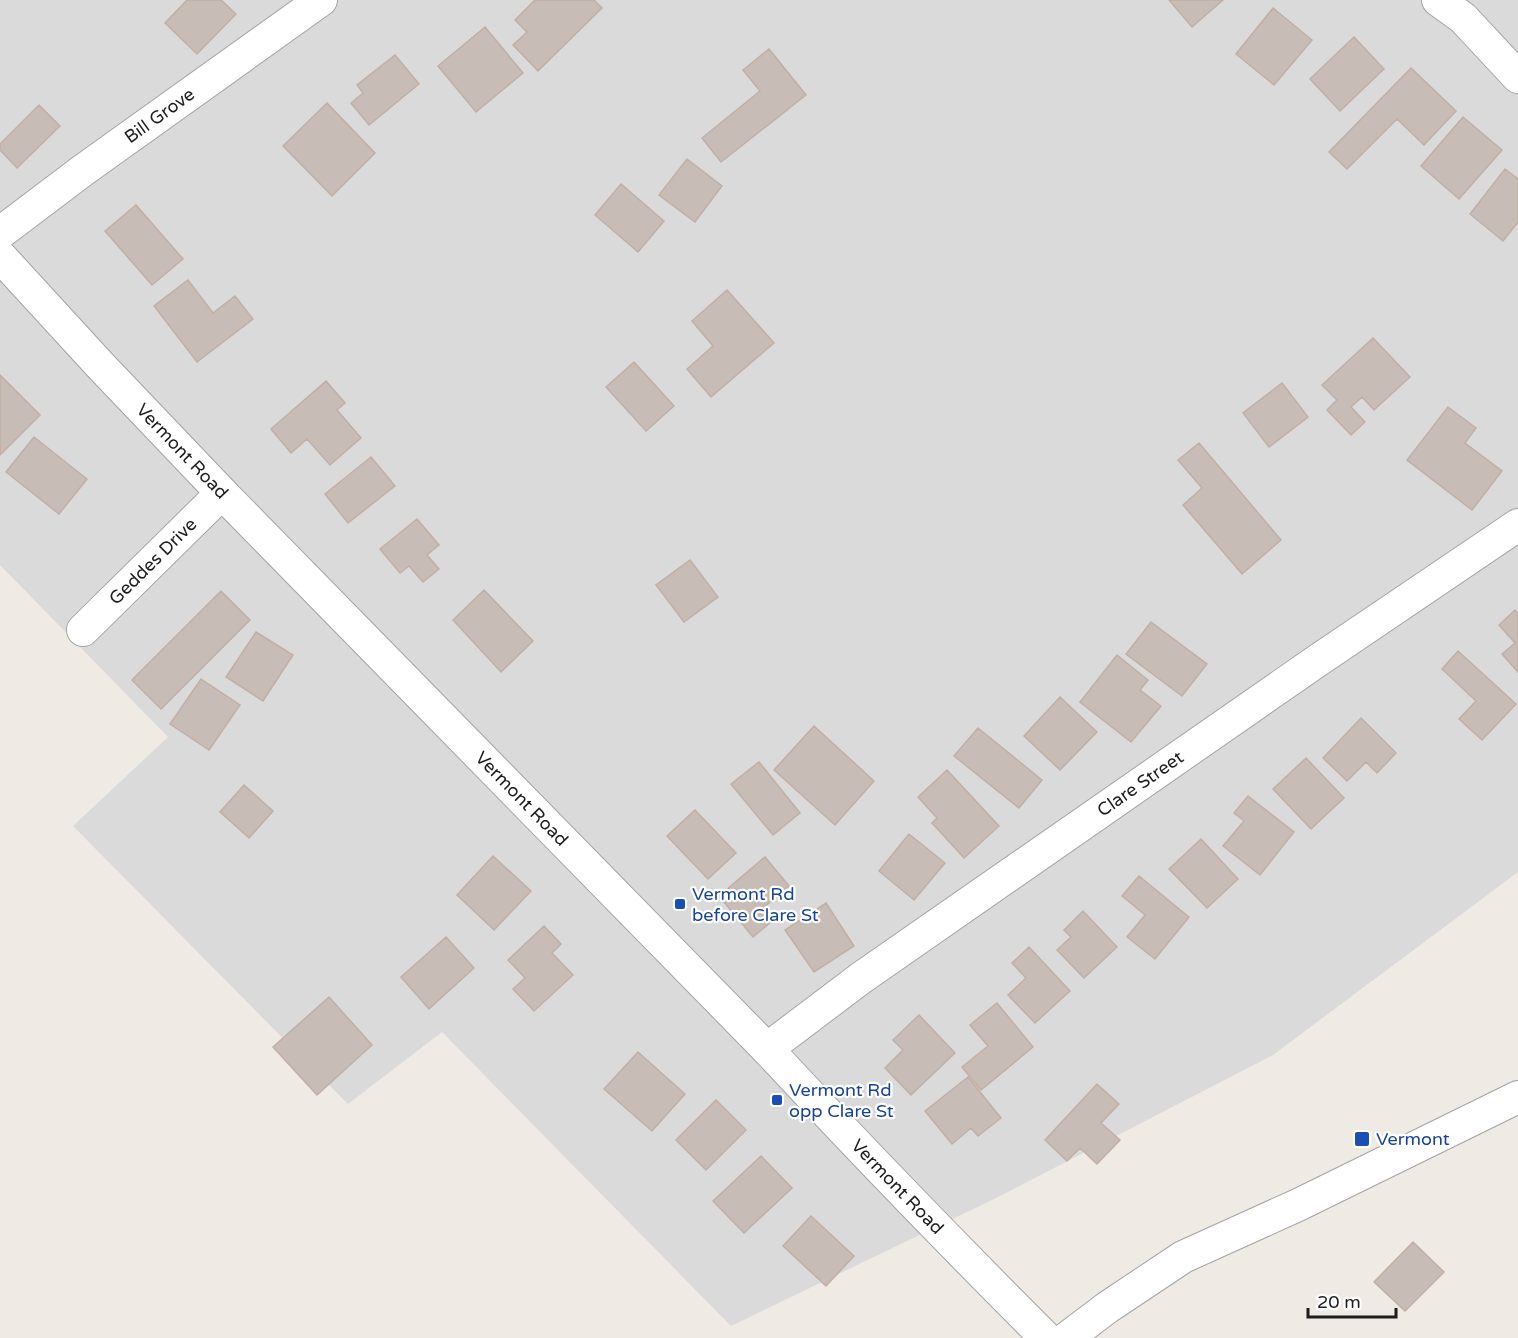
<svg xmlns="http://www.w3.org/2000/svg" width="1518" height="1338" font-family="'Varela Round',sans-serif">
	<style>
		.residential { fill: #dbdada }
		.building { fill: #c7bcb6; stroke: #c1afa4; stroke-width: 1.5 }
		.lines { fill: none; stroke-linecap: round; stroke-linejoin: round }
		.minor-casing { stroke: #a4a4a4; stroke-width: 34 }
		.minor { stroke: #fff; stroke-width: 32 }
		.transit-dot { fill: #1a4fb4; stroke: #fff; stroke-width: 2 }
		.labels { text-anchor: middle; stroke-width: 4.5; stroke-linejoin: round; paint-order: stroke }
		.street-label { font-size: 18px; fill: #1d1d1d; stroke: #fff }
		.transit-label { font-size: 18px; fill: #164399; stroke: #fff; text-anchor: start }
	</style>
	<rect width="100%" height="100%" fill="#efeae3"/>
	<path class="residential" d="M0 0H1518V872L1273 1055 996 1198 731 1326 442 1032 348 1104 73 826 168 737 0 565Z"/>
	<path class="building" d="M187 0H221L236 14 197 54 165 23Z
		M535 0H594L602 8 538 71 513 45 527 32 515 20Z
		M1169 0H1223L1192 27Z
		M1273 8 1312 40 1274 85 1236 54Z
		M485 27 523 73 476 112 438 66Z
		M1354 37 1384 69 1340 111 1310 79Z
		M769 49 806 95 721 162 702 138 760 91 743 70Z
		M395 55 419 84 369 125 351 103 363 93 357 85Z
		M1411 68 1456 111 1424 145 1397 119 1347 169 1329 152Z
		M327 103 375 153 332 196 283 146Z
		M39 105 60 126 17 168 0 150V144Z
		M1463 117 1502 150 1459 199 1421 166Z
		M687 159 722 186 695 222 659 195Z
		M1505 169 1518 179V222L1503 241 1470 214Z
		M621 184 664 221 638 252 595 215Z
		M136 205 183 259 152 285 105 231Z
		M188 280 213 313 235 296 253 319 197 362 154 306Z
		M727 290 774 343 711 397 687 369 713 346 692 321Z
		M1373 338 1410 377 1374 410 1362 397 1351 407 1365 422 1351 435 1327 410 1337 400 1322 385Z
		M634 362 674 406 646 431 606 387Z
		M0 375 40 415 0 455Z
		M326 381 345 403 337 410 361 438 330 465 307 439 291 453 271 429Z
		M1282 383 1308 417 1269 447 1243 413Z
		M1448 407 1476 428 1465 443 1502 471 1472 510 1407 460Z
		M34 437 87 479 59 514 6 472Z
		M1199 443 1281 540 1242 574 1183 505 1202 488 1178 460Z
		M371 457 395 486 348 523 325 494Z
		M417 519 439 545 427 555 439 569 423 582 409 566 400 573 380 549Z
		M690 560 718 597 684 622 656 585Z
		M484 590 533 641 501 672 453 620Z
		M221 591 250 620 161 709 132 680Z
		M1515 610 1518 614V672L1502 654 1515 643 1499 625Z
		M1151 622 1207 664 1182 696 1126 654Z
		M256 632 293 655 263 701 226 677Z
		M1458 651 1516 704 1482 740 1459 719 1476 701 1442 669Z
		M1117 655 1148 680 1140 690 1161 706 1131 742 1080 702Z
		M201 679 240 705 209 750 170 724Z
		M1060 697 1097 732 1060 770 1024 736Z
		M1361 718 1396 753 1377 773 1366 762 1347 781 1323 758Z
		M814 726 874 781 835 825 774 770Z
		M978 728 1042 780 1019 808 954 756Z
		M1306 758 1344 798 1311 829 1273 789Z
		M759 762 800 813 773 835 731 784Z
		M947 770 999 826 964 858 932 823 937 818 918 797Z
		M244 785 273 811 249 838 220 812Z
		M1248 796 1294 832 1260 875 1223 846 1244 821 1234 813Z
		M695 810 736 853 708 879 667 836Z
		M909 834 945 863 914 900 879 871Z
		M1201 839 1238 879 1207 908 1169 869Z
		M493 856 531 891 494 930 457 895Z
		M765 857 789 886 762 909 772 921 753 937 719 896Z
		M1139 876 1189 917 1155 959 1127 937 1145 915 1122 896Z
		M826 903 854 946 814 972 785 930Z
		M1083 911 1117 947 1084 978 1057 950 1071 937 1064 930Z
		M544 926 561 944 552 953 573 975 534 1011 513 989 525 978 508 960Z
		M446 937 474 968 429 1009 401 977Z
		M1029 947 1070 991 1035 1023 1008 995 1026 978 1012 963Z
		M329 997 372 1045 317 1095 273 1047Z
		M997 1003 1033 1047 981 1090 962 1067 988 1046 970 1025Z
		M919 1015 955 1053 911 1095 885 1068 903 1050 893 1040Z
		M638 1052 685 1094 652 1131 604 1089Z
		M968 1077 1001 1118 978 1136 971 1128 952 1144 925 1111Z
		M1097 1084 1119 1104 1101 1123 1120 1140 1097 1164 1080 1148 1067 1161 1045 1140Z
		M716 1100 746 1130 706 1170 676 1140Z
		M761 1156 792 1188 744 1233 713 1201Z
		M811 1216 854 1256 826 1286 783 1246Z
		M1413 1242 1444 1272 1405 1311 1374 1282Z"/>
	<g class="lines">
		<defs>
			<g id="minor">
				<path d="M1438 0 1463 18 1518 77"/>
				<path id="s1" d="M0 233 82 171 321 0"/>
				<path id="s2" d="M0 256 99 364 222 493 767 1049C858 1147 951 1243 1046 1338"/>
				<path id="s3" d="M83 630 222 493"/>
				<path id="s4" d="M767 1049 861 978 1314 663 1518 525"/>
				<path d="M1067 1338 1108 1307 1183 1257 1298 1205 1518 1097"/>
			</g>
		</defs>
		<use href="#minor" class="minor-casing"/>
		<use href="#minor" class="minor"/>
	</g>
	<g class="transit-dot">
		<rect x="674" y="898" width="12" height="12" rx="3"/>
		<rect x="771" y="1094" width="12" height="12" rx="3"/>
		<rect x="1354" y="1131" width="16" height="16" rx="3"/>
	</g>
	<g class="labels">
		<g class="street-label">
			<text dy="6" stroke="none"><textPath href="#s1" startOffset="198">Bill Grove</textPath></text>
			<text dy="6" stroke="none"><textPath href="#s2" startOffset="267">Vermont Road</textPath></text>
			<text dy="6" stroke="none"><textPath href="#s3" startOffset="98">Geddes Drive</textPath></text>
			<text dy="6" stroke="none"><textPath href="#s4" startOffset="458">Clare Street</textPath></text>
			<text dy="6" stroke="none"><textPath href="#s2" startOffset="753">Vermont Road</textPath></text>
			<text dy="6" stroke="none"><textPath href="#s2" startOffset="1293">Vermont Road</textPath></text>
		</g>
		<g class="transit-label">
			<text x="692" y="900">Vermont Rd<tspan x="692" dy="21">before Clare St</tspan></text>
			<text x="789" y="1096">Vermont Rd<tspan x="789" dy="21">opp Clare St</tspan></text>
			<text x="1376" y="1145">Vermont</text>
		</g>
	</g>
	<path d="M1308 1308v9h88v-9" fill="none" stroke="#1d1d1d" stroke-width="3"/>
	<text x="1317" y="1308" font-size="18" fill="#1d1d1d" stroke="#ffffff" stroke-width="4.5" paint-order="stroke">20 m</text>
</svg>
